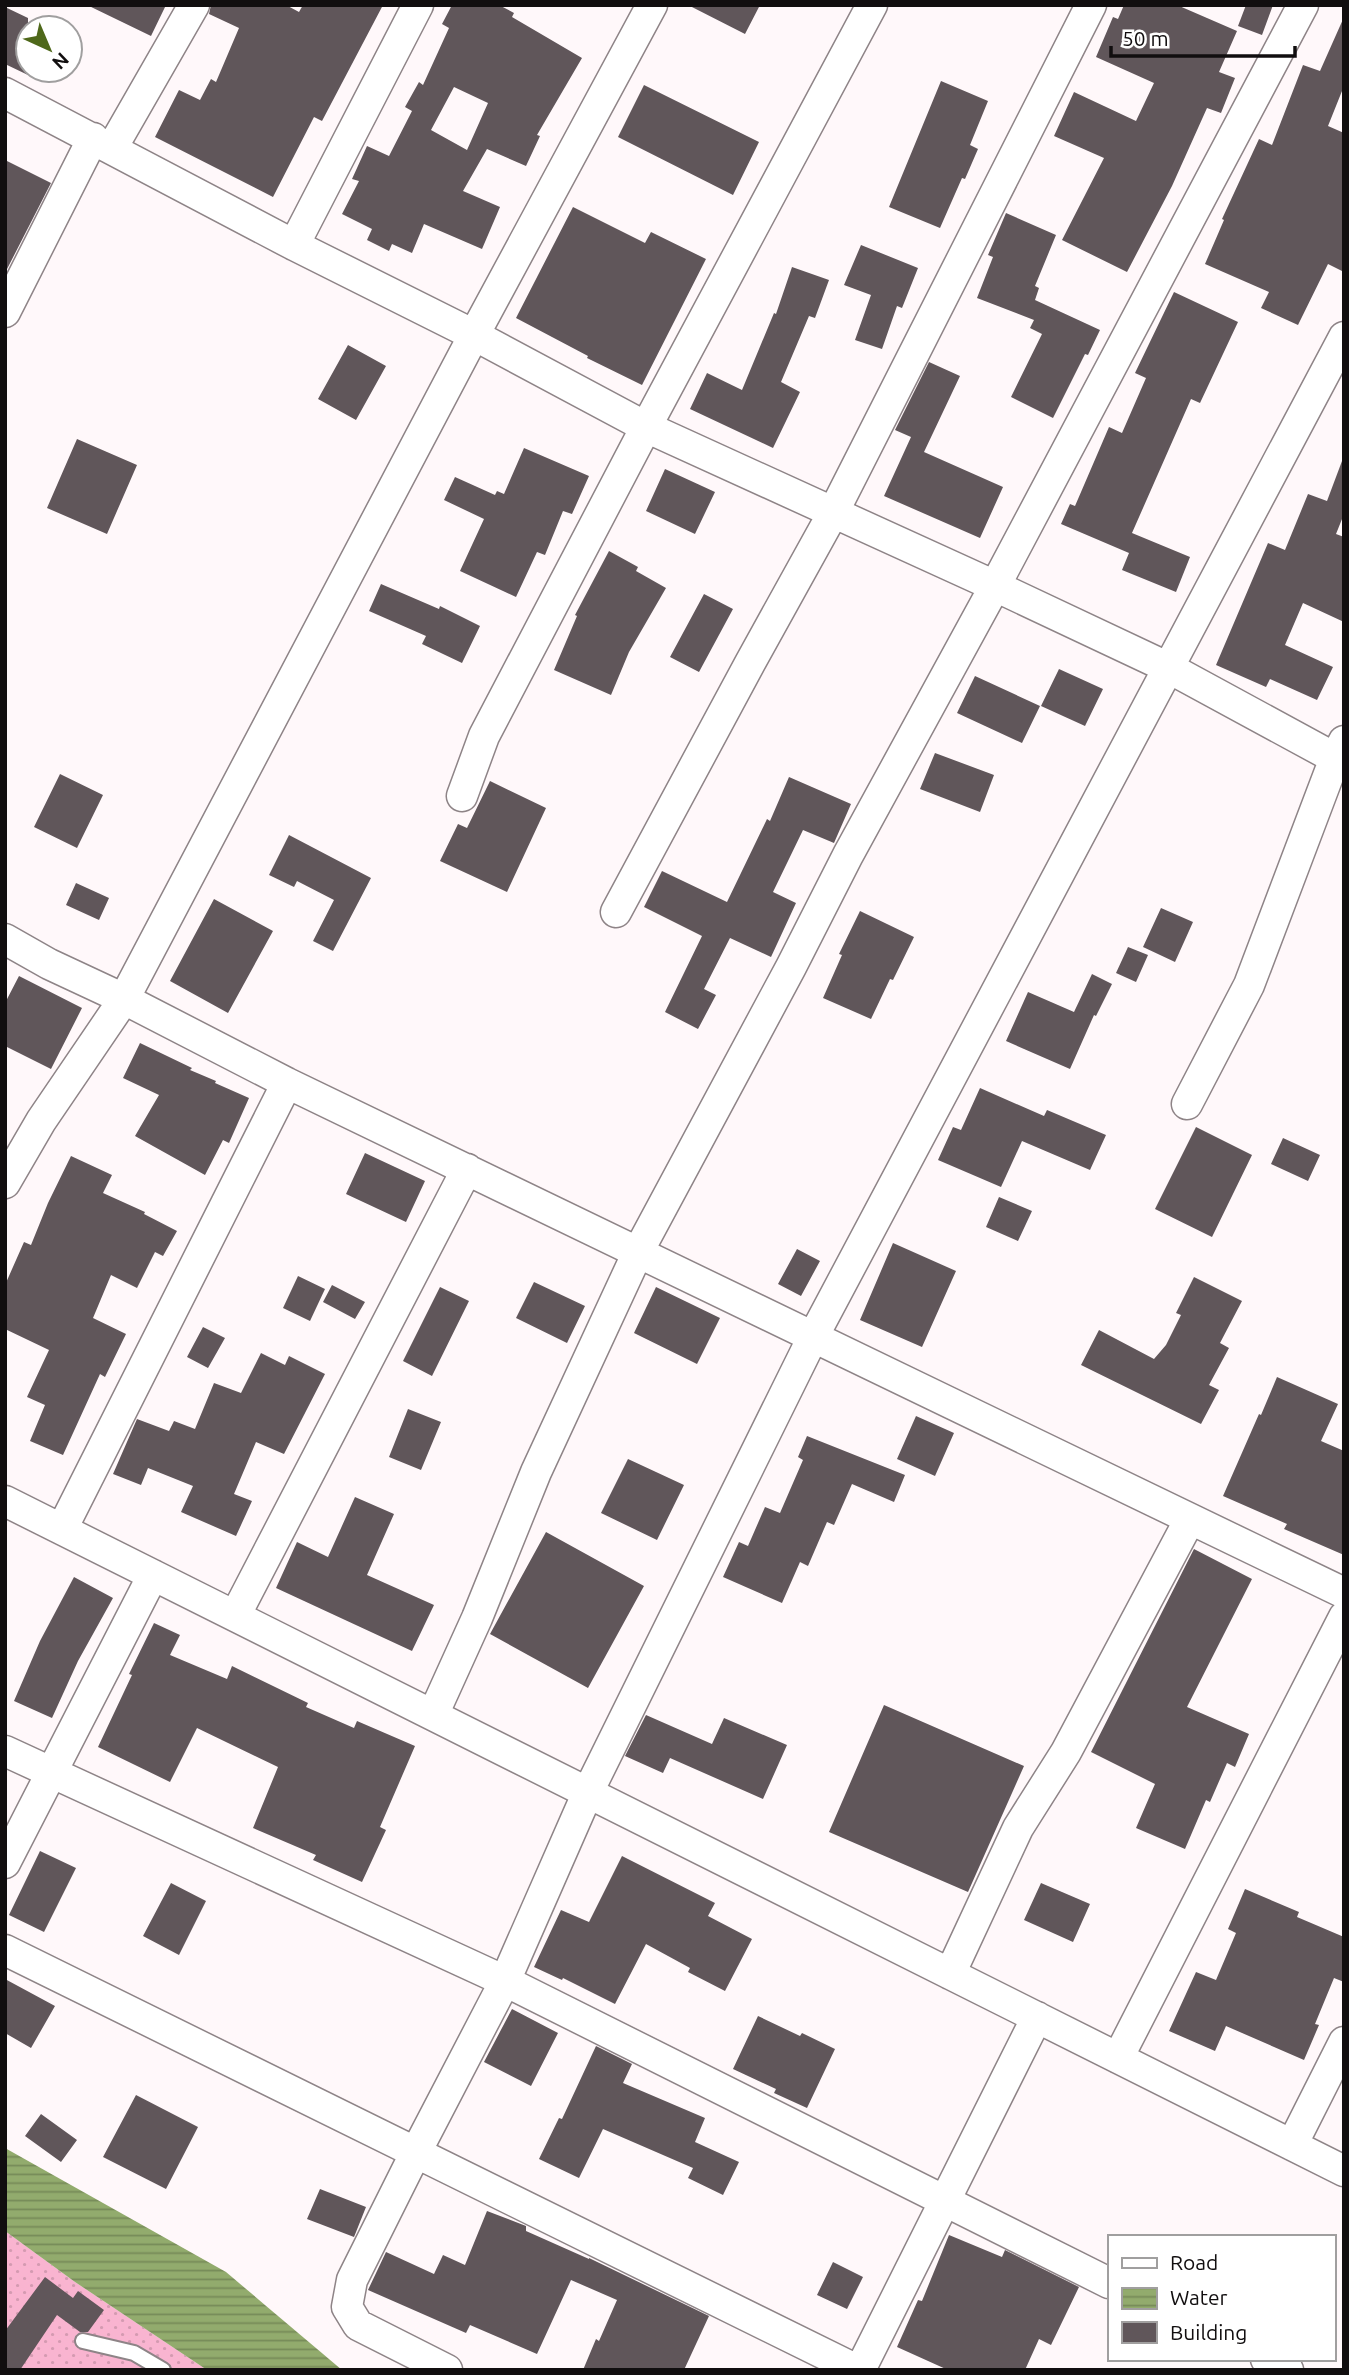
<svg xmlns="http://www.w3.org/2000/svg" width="1349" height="2375" font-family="Ubuntu,sans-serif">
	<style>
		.grass { fill: url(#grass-dots) }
		.water { fill: url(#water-rules) }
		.building { fill: #60565a; fill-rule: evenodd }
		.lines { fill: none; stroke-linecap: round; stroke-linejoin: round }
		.service-casing { stroke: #8e8487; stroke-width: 18 }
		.minor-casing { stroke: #8e8487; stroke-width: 33 }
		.service { stroke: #fff; stroke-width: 14 }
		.minor { stroke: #fff; stroke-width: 30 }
	</style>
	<defs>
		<pattern id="grass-dots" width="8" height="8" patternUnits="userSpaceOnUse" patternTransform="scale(1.75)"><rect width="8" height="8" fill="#f9b4d0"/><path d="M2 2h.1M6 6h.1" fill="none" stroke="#d49ab1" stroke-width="1.8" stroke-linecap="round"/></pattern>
		<pattern id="water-rules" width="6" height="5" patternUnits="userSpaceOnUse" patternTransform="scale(1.75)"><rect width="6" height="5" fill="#92ab6d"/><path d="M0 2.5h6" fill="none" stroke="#768a58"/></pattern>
	</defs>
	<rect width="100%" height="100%" fill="#fff8fa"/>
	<path class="grass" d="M5 2231 75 2282 207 2370H5Z"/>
	<path class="water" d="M5 2148 226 2272 342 2370H207L75 2282 5 2231Z"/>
	<path class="building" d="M87 5H166L151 36Z
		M211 5H286L299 12 303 5H383L322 121 314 117 273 197 155 137 179 90 200 100 211 79 216 82 239 28 209 14Z
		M452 5H499L514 13 512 17 582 58 537 135 540 136 526 166 487 149 463 191 500 207 482 249 424 224 412 253 392 244 389 251 367 240 372 229 342 214 359 181 352 179 367 146 389 156 412 111 405 107 419 82 423 85 449 28 442 24ZM454 87 488 103 467 150 431 130Z
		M688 5H760L745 34Z
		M1124 5H1177L1237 31 1219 72 1235 78 1221 113 1207 108 1172 186 1127 272 1062 240 1104 158 1054 136 1074 92 1136 121 1154 83 1096 57 1113 17 1118 19Z
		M1246 5H1273L1262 35 1238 26Z
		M5 7 28 18V75L5 64Z
		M1344 17V86L1328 126 1344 133V272L1328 264 1298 325 1261 308 1269 292 1205 264 1224 220 1222 219 1259 139 1272 145 1303 65 1320 71Z
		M941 81 988 101 970 145 978 149 965 179 962 178 940 228 889 207Z
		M644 85 759 142 733 195 618 137Z
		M5 160 51 183 5 273Z
		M573 207 645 243 651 232 706 259 642 385 587 358 588 356 516 318Z
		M1006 213 1056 235 1035 286 1039 288 1035 300 1100 330 1088 355 1085 354 1053 418 1011 397 1042 334 1030 328 1034 320 977 298 993 257 988 255Z
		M861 245 918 268 902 308 897 306 882 349 855 340 871 295 844 285Z
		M792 267 829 280 815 318 809 316 781 382 800 392 773 448 690 409 707 373 742 390 774 313 776 314Z
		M1174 292 1238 322 1200 403 1191 399 1132 533 1190 557 1176 592 1122 570 1129 553 1061 524 1070 504 1075 506 1109 427 1122 433 1146 378 1135 373Z
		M348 345 386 366 356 420 318 399Z
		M929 362 960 376 924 452 1003 487 980 538 884 496 911 437 895 430Z
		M77 439 137 465 107 534 47 508Z
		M524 448 589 476 572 514 563 511 545 555 537 552 516 597 460 571 484 519 444 500 455 477 495 495 497 491 504 494Z
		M1342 461 1344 514 1336 534 1344 537V622L1303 603 1285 645 1333 667 1317 700 1270 679 1266 687 1216 665 1268 543 1285 550 1308 494 1327 501Z
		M665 469 715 492 695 534 646 511Z
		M609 551 638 567 636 571 666 588 629 652 611 695 554 670 577 616 575 615Z
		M381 584 439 609 440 606 480 626 462 663 422 644 426 636 369 611Z
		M704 594 733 609 699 672 670 657Z
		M1059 669 1103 689 1085 726 1041 706Z
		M975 676 1040 706 1022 743 957 713Z
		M935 753 994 775 980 812 920 789Z
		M60 774 103 795 77 848 34 827Z
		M789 777 851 804 834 843 803 830 773 892 796 903 771 957 730 938 704 989 716 995 698 1029 665 1012 702 936 644 907 662 871 727 902 767 819 770 821Z
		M490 781 546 808 507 892 440 861 458 824 467 828Z
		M289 835 371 878 333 951 313 941 334 900 297 881 294 887 269 875Z
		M76 883 109 898 99 920 66 905Z
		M214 899 273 931 228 1013 170 981Z
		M1161 908 1193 922 1175 962 1143 947Z
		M860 911 914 937 893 980 890 979 871 1019 823 998 842 955 839 954Z
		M1128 947 1148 955 1136 982 1116 973Z
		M1092 974 1112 984 1096 1016 1094 1015 1070 1069 1006 1041 1028 992 1074 1012Z
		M19 976 82 1008 51 1069 5 1046V1003Z
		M140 1043 192 1068 190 1070 216 1081 215 1083 249 1098 229 1143 223 1140 205 1175 135 1136 159 1095 123 1078Z
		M980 1088 1044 1116 1047 1110 1106 1135 1090 1170 1022 1141 1001 1187 938 1160 953 1127 961 1130Z
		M1196 1127 1252 1155 1212 1237 1155 1209Z
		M1283 1138 1320 1155 1308 1181 1271 1164Z
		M365 1153 425 1181 406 1222 346 1194Z
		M71 1156 112 1175 103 1193 145 1212 144 1214 177 1231 163 1256 155 1252 137 1288 111 1275 93 1318 126 1334 105 1377 100 1374 63 1455 30 1441 45 1405 27 1397 49 1350 5 1329V1285L24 1242 31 1245 48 1203Z
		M999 1197 1032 1211 1018 1241 986 1227Z
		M893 1243 956 1271 922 1347 860 1320Z
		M797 1249 820 1261 801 1296 778 1284Z
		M298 1276 325 1289 310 1321 283 1308Z
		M1194 1277 1242 1301 1220 1343 1229 1348 1209 1385 1219 1390 1201 1424 1081 1365 1099 1330 1154 1359 1166 1345 1181 1315 1176 1313Z
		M534 1282 585 1306 567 1343 516 1318Z
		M332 1285 365 1302 355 1319 323 1302Z
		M440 1287 469 1301 432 1376 403 1361Z
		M656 1287 720 1318 697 1364 634 1333Z
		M203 1327 225 1338 208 1368 187 1357Z
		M261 1353 285 1365 289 1356 325 1374 284 1454 256 1442 234 1494 252 1501 236 1536 181 1512 193 1486 148 1468 141 1485 113 1474 137 1419 169 1431 174 1421 195 1429 214 1383 241 1393Z
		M1277 1377 1338 1404 1321 1441 1344 1451V1555L1284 1529 1287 1524 1223 1496 1259 1414 1261 1415Z
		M408 1409 441 1422 421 1470 389 1457Z
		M916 1416 954 1433 935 1476 897 1459Z
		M807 1436 905 1475 894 1502 852 1484 834 1525 827 1522 808 1566 800 1562 782 1603 723 1577 739 1542 748 1546 765 1507 780 1513 803 1460 798 1457Z
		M628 1459 684 1485 657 1540 601 1513Z
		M355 1497 394 1514 367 1575 434 1605 412 1651 276 1588 297 1542 328 1557Z
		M546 1532 644 1586 588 1688 490 1634Z
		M1194 1549 1252 1579 1187 1707 1249 1734 1235 1767 1227 1763 1210 1802 1206 1800 1185 1849 1136 1828 1155 1784 1091 1752Z
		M74 1577 113 1598 78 1661 52 1718 14 1701 40 1641Z
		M154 1623 180 1635 170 1655 227 1679 232 1666 308 1703 306 1707 354 1728 357 1721 415 1746 380 1827 386 1830 362 1882 313 1860 316 1855 253 1828 278 1767 197 1728 170 1782 98 1747 132 1675 129 1674Z
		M884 1705 1024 1766 968 1892 829 1832Z
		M646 1715 712 1744 724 1718 787 1745 763 1799 670 1758 663 1773 625 1756Z
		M40 1851 76 1868 44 1932 9 1915Z
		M622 1856 715 1903 708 1916 752 1939 725 1991 688 1972 690 1968 646 1944 615 2004 563 1978 562 1980 534 1967 561 1910 589 1922Z
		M171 1883 206 1901 179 1955 143 1936Z
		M1041 1883 1090 1904 1073 1942 1024 1920Z
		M1245 1889 1299 1912 1297 1917 1344 1937V1982L1334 1978 1315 2024 1319 2025 1304 2060 1226 2026 1215 2051 1169 2031 1196 1972 1216 1980 1236 1933 1228 1929Z
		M5 1979 55 2006 31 2048 5 2033Z
		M512 2009 558 2033 531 2086 484 2062Z
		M758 2016 800 2036 802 2033 835 2049 807 2108 774 2093 776 2089 733 2069Z
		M596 2046 632 2064 623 2083 705 2118 695 2142 739 2162 723 2195 688 2178 693 2168 603 2129 579 2178 539 2159 559 2118 562 2119Z
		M136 2095 198 2127 166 2189 103 2157Z
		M41 2114 77 2140 61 2162 25 2136Z
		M320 2189 366 2207 354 2237 307 2219Z
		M487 2211 526 2226V2231L589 2259V2258L709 2316 684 2370H583L596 2339 599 2341 617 2300 571 2280 537 2354 470 2325 466 2333 368 2290 386 2252 434 2274 443 2255 465 2265Z
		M949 2235 1002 2257 1005 2250 1079 2287 1051 2345 1039 2339 1025 2370H948L897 2347 918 2300 922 2301Z
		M833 2262 863 2277 847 2309 817 2295Z
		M45 2277 73 2298 78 2291 104 2310 88 2332H80L57 2315 20 2370H5V2331Z"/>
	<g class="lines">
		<defs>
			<path id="service" d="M83 2341 134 2353 163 2370"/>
			<path id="minor" d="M5 93 294 245 474 335 646 427 995 586 1169 668 1344 763
				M112 148 194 5
				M294 245 418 5
				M5 312 93 138
				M462 796 484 736 646 427 872 5
				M616 912 750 663 833 513 1091 5
				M5 939 49 964 124 999 287 1083 1344 1593
				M1187 1104 1249 985 1335 758 1344 741
				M5 1183 41 1121 124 999 474 335 652 5
				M5 1501 1344 2171
				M62 1529 287 1083
				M235 1616 467 1169
				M433 1715 477 1618 536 1472 638 1252 791 967 848 855 995 586 1303 5
				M5 1751 505 1981 1109 2283
				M5 1863 153 1575
				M5 1950 857 2370
				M950 1974 1018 1828 1066 1752 1190 1519
				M1118 2058 1344 1617
				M1292 2145 1344 2042
				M1266 2359 1288 2370
				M447 2370 358 2325 347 2307 352 2280 415 2154 505 1981 588 1792 813 1337 1344 337
				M860 2370 1037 2017"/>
		</defs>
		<use href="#service" class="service-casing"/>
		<use href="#minor" class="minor-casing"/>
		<use href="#service" class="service"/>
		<use href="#minor" class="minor"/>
	</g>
	<rect width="1349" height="2375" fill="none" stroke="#110e0f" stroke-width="14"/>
	<rect x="1108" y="2235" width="228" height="126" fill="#ffffff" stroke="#a09f9f" stroke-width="2"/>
	<rect x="1122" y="2258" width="35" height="10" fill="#ffffff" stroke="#a09f9f" stroke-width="2"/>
	<text x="1170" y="2270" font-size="21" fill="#110e0f">Road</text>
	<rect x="1122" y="2288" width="35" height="21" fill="url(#water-rules)" stroke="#a09f9f" stroke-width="2"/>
	<text x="1170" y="2305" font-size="21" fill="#110e0f">Water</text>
	<rect x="1122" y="2322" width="35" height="21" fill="#60565a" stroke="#a09f9f" stroke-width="2"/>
	<text x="1170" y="2340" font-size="21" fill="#110e0f">Building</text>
	<g transform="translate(49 49) rotate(136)"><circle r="33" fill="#ffffff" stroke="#a09f9f" stroke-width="2"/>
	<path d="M0-5L12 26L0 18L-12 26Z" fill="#4e681a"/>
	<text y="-10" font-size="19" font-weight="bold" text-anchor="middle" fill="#110e0f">N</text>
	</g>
	<path d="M1111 46v10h184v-10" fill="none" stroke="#110e0f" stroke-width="3.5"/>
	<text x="1122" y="46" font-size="21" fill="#110e0f" stroke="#ffffff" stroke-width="5" paint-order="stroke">50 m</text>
</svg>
